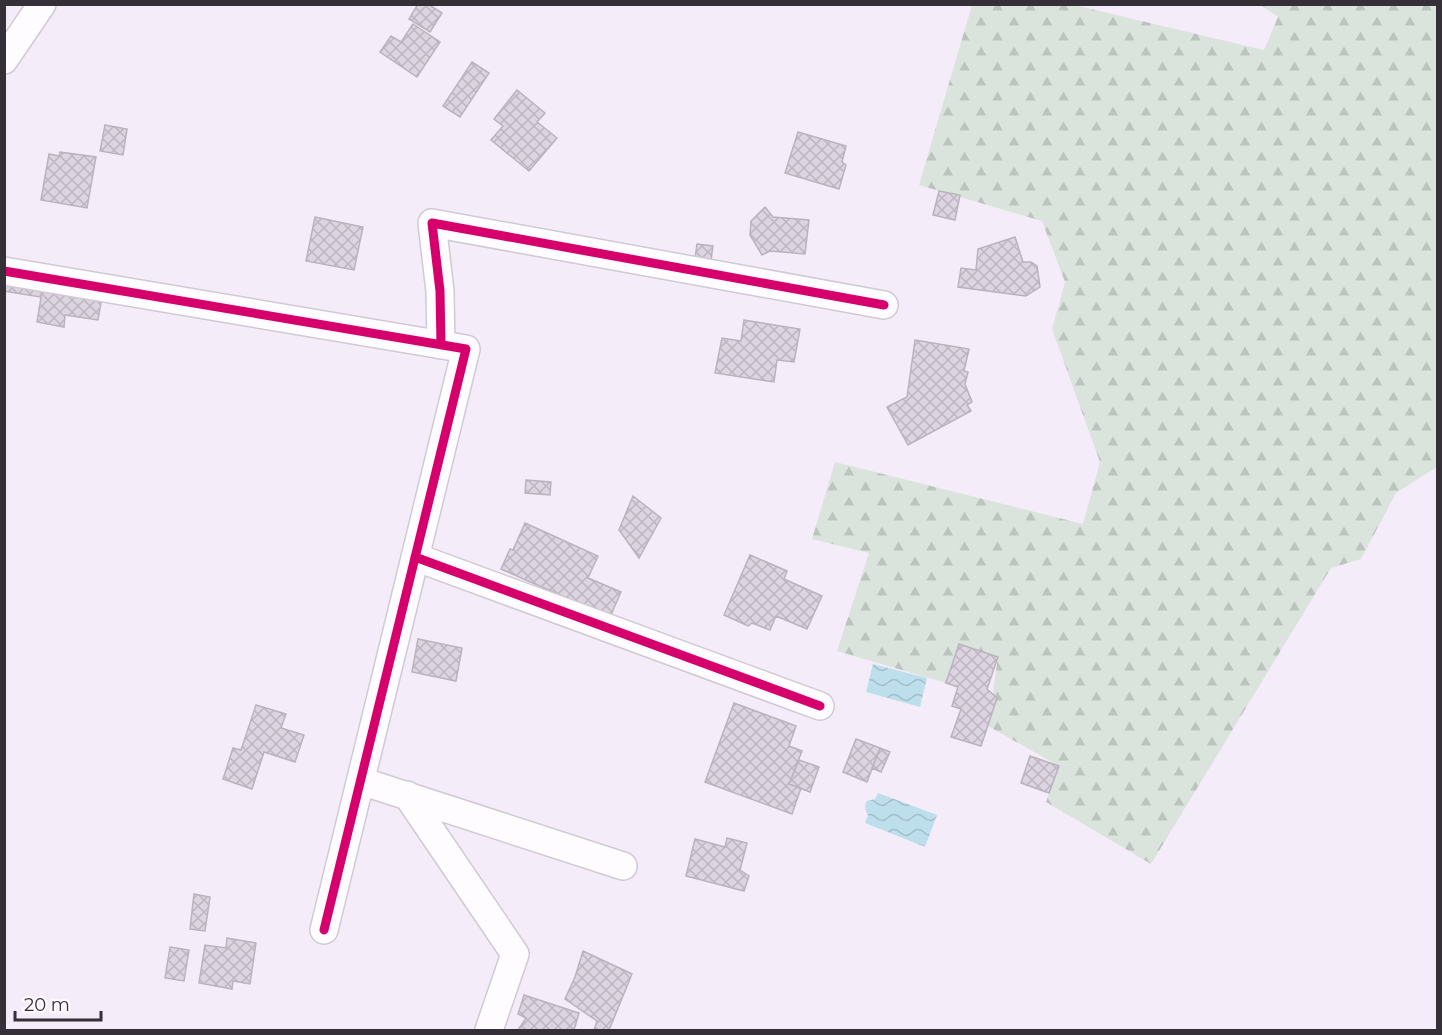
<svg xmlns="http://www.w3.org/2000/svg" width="1442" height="1035" font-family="Montserrat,sans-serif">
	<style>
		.forest { fill: url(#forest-firs) }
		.water { fill: url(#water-waves) }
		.building { fill: url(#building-cross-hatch); stroke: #bab3bd; stroke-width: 1.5 }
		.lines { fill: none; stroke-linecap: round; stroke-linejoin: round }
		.street-casing { stroke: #d0cad4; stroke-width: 30 }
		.street { stroke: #fefcfe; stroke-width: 27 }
		.cycleway-casing { stroke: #fdf9fe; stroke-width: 13 }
		.cycleway { stroke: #d6006c; stroke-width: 9 }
	</style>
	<defs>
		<pattern id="forest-firs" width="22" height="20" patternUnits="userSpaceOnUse" patternTransform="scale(1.5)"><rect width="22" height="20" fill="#dae4dc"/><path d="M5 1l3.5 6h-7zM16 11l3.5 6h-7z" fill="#bcc4be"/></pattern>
		<pattern id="water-waves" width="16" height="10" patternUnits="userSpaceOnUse" patternTransform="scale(1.5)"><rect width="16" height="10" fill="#bddeeb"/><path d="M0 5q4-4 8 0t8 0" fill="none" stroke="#a3bfca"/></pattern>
		<pattern id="building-cross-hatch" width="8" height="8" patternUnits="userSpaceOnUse" patternTransform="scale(1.5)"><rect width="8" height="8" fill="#dcd4e0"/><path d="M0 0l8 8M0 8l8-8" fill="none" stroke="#bdb6c1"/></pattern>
	</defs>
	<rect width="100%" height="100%" fill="#f5ecf9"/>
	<path class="forest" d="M972 5H1074L1264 50 1278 17 1261 5H1437V467L1396 493 1361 559 1331 568 1151 864 1046 802 1059 766 988 726 998 657 946 683 837 651 869 553 812 539 835 462 1083 524 1100 462 1052 329 1065 282 1042 221 919 185Z"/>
	<path class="water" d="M873 664 927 678 920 707 866 692Z
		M878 793 937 815 925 847 865 823 868 815C865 810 864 806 867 801L875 799Z"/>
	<path class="building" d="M418 4H428L442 13 430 32 409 19Z
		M413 24 440 42 417 77 380 52 391 36 401 42Z
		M472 62 489 73 460 117 443 106Z
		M517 90 545 113 537 122 557 138 529 171 491 140 503 126 494 119Z
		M105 125 127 129 123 155 100 151Z
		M798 132 846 146 842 162 846 165 839 189 785 173Z
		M60 152 96 157 87 208 41 200 49 154 59 156Z
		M939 191 960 195 955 220 933 215Z
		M765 207 773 217 809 220 805 254 770 251 762 255 750 235 751 221Z
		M315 217 363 227 354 270 306 261Z
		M1015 237 1023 262H1031L1037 266 1040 287 1026 296 958 287 961 268 976 270 978 249Z
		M697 244 713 246 711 260 695 258Z
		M4 274 102 297 98 320 65 315 64 327 37 322 41 297 4 291Z
		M744 320 800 329 794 362 777 360 774 382 715 373 722 338 741 341Z
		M915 340 969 349 964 371 968 372 965 384 972 402 967 405 971 411 908 445 887 407 907 397Z
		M526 480 551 482 550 495 525 493Z
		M633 496 661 518 639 558 619 530Z
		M525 523 598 556 588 578 621 592 610 617 501 569 510 549 513 550Z
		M750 555 787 571 784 579 822 596 807 629 776 616 770 630 752 623 748 626 724 615Z
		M418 639 462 648 456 681 412 672Z
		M959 644 998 657 987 689 997 698 981 746 951 737 961 709 952 706 958 687 946 683Z
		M734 703 796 726 789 746 802 751 789 784 801 788 792 814 705 782Z
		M256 705 286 714 281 728 304 735 295 762 264 752 252 789 223 779 233 748 241 750Z
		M856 739 880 748 867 782 843 772Z
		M880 748 890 752 881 772 872 768Z
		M1030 756 1059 766 1049 793 1021 783Z
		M799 760 819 767 810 792 789 784Z
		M727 838 747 843 740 870 749 876 744 891 686 876 695 839 725 847Z
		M194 894 210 897 205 931 190 929Z
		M227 938 256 943 250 984 233 981 232 989 199 983 205 945 226 948Z
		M170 947 189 950 184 981 165 978Z
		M583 951 632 974 609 1030H594L597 1021 565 999 575 977Z
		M524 995 579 1013 574 1030H518L526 1018 518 1014Z"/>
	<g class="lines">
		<defs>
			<path id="street" d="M4 60 42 4
				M4 271 466 349 324 930
				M441 345 440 291 432 223 884 305
				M415 557 820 706
				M361 781 623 866
				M407 795 515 954 489 1030"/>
		</defs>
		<use href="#street" class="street-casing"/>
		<use href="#street" class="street"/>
		<defs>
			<path id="cycleway" d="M4 271 466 349 324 930
				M441 345 440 291 432 223 884 305
				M415 557 820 706"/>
		</defs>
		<use href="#cycleway" class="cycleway-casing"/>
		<use href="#cycleway" class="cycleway"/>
	</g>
	<rect width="1442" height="1035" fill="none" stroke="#352f38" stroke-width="12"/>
	<path d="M15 1011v9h86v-9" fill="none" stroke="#352f38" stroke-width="3"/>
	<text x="24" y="1011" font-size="18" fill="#352f38" stroke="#fdf9fe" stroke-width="4.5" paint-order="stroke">20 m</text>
</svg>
